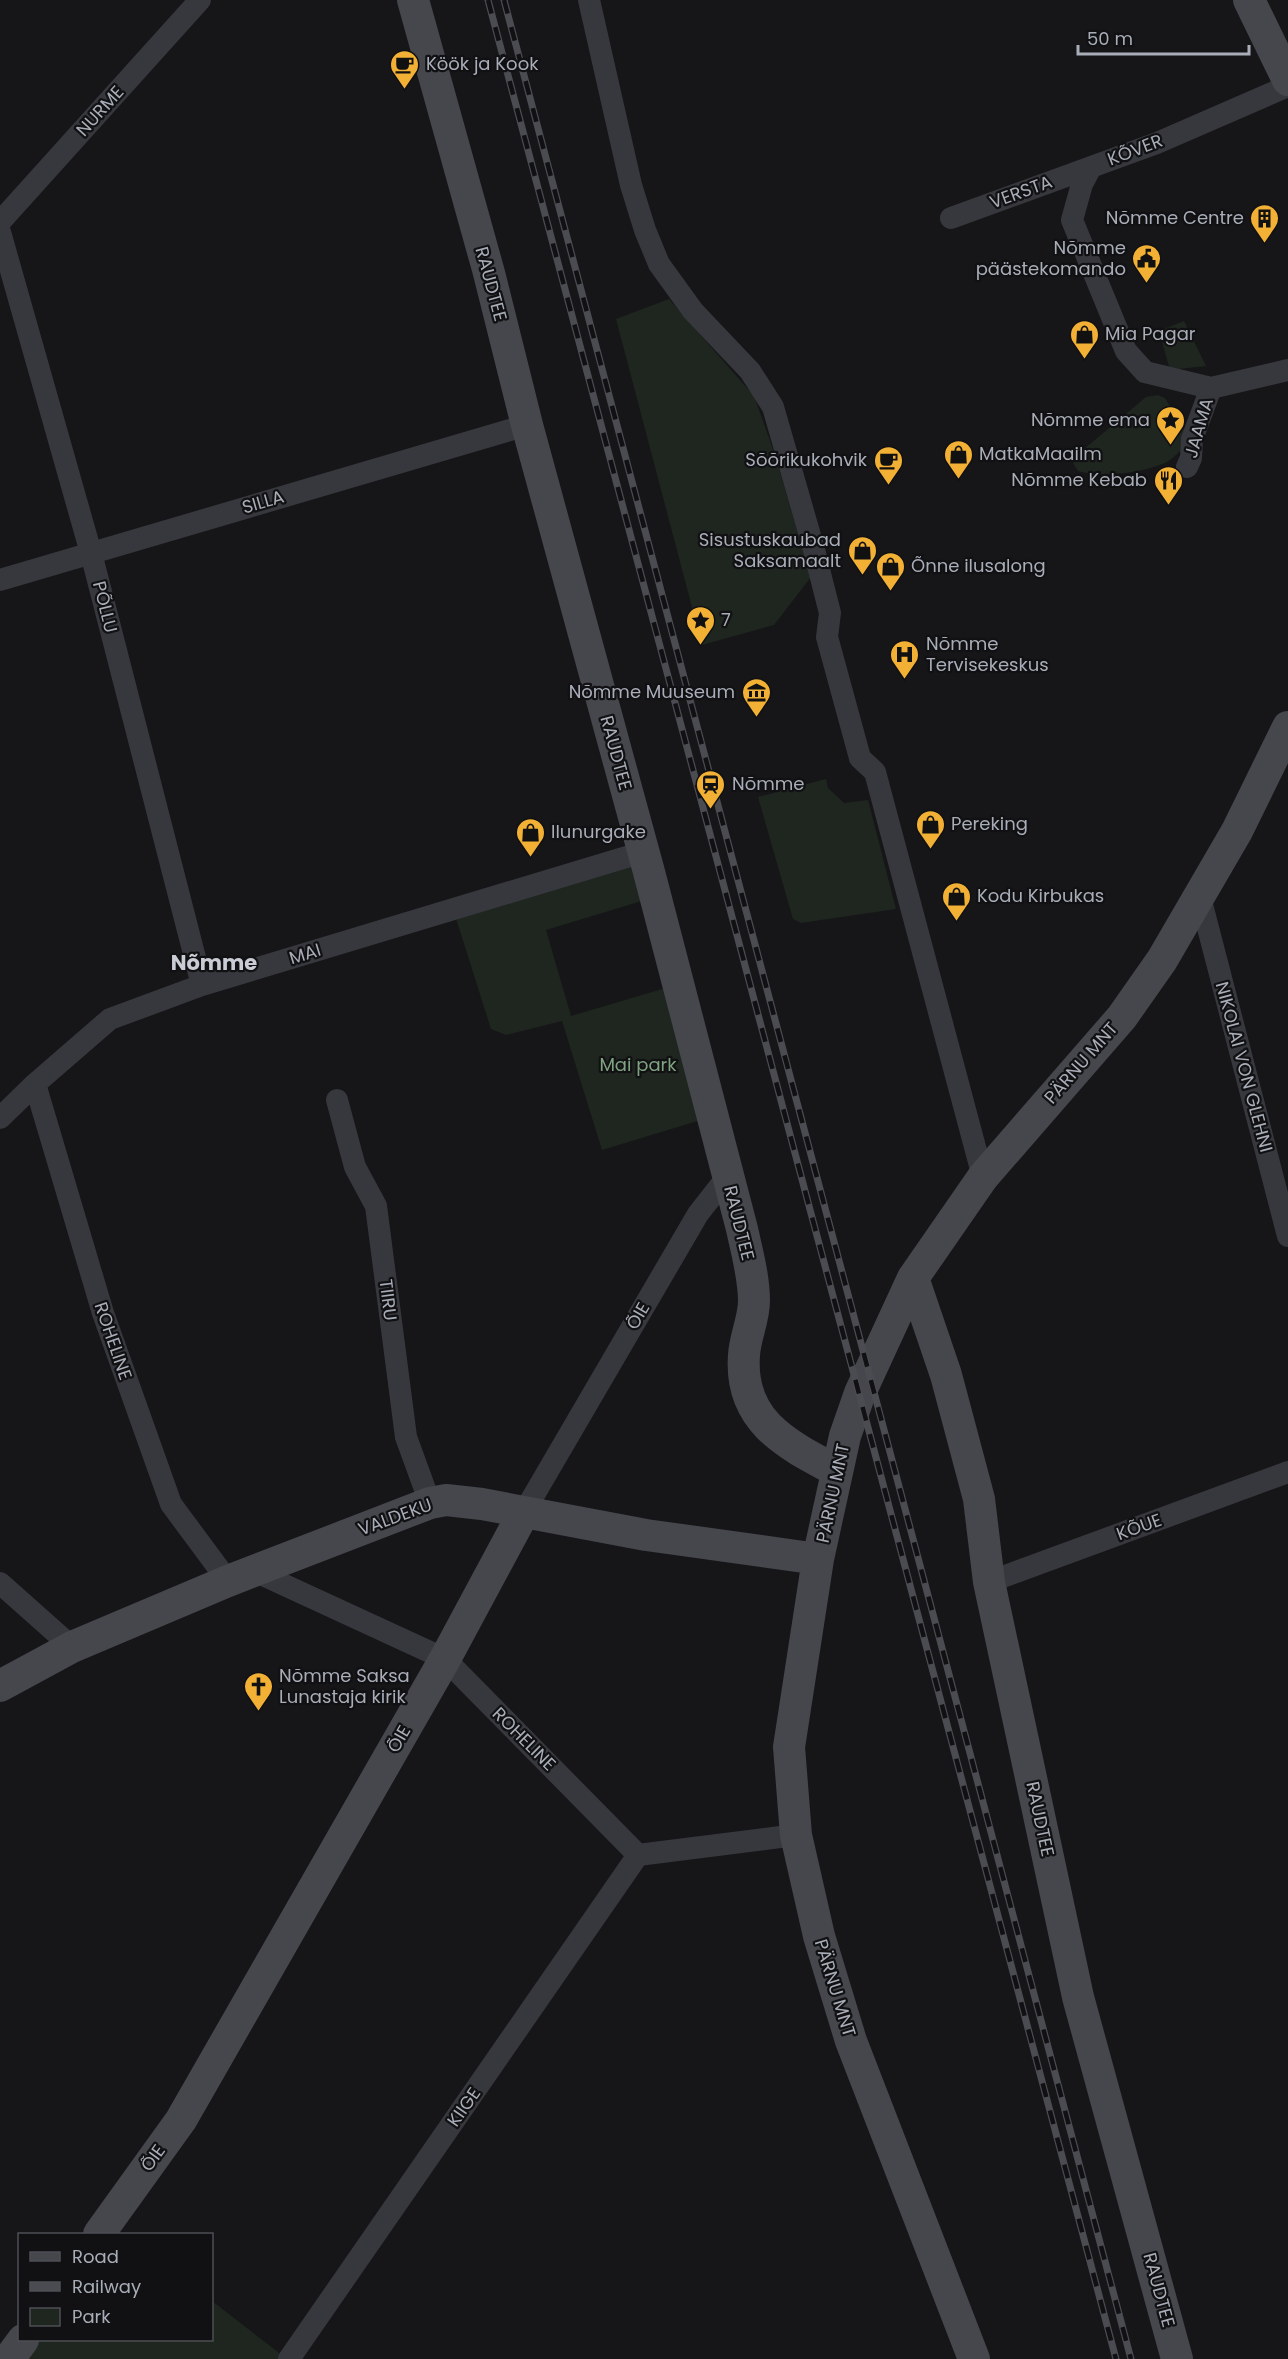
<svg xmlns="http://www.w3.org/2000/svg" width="1288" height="2359" font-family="Poppins,sans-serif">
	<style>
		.green { fill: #1e261f }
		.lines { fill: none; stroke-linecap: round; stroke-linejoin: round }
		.street { stroke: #37383d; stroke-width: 22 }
		.secondary { stroke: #45474d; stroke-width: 32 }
		.rail-casing { stroke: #4a4c52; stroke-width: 7 }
		.rail { stroke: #111113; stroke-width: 4.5; stroke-dasharray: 14; stroke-linecap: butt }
		.labels { text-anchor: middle; stroke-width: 4.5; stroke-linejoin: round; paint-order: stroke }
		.poi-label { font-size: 18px; fill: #a8adb8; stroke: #111113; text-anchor: start }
		.street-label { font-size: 18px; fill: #a8adb8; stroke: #111113 }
		.park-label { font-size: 18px; fill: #7fa381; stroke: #111113 }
		.quarter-label { font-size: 21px; font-weight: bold; fill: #c9ccd4; stroke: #111113 }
	</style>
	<rect width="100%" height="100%" fill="#161618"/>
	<path class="green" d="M669 299 754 396 774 452 811 577 774 625 702 645 616 319Z
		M1184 321 1206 366 1170 370 1159 331Z
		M1158 395 1165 398 1186 433 1184 447C1178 453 1171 461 1162 464 1140 473 1100 478 1078 471L1073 463 1077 455 1146 397Z
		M826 779 828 788 844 803 868 800 896 909 801 923 793 919 758 797Z
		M643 852 655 897 546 930 571 1016 679 984 714 1116 602 1150 562 1021 506 1035 491 1029 453 909Z
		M212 2301 287 2359H9L23 2340H212Z"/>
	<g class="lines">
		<path class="street" d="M589 0 631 185 645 230 659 264 693 311 750 371 773 407 813 546 830 613 827 637 860 758 875 772 983 1177
			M1091 167 1082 184 1072 220 1126 351 1145 372 1211 388 1288 370
			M951 218 1157 143 1288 86
			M0 222 200 0
			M0 232 91 553 202 985
			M1187 467 1191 458 1192 439 1211 388
			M0 580 527 425
			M1200 897 1288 1236
			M35 1084 103 1313 171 1504 228 1581
			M337 1100 355 1167 376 1206 406 1437 430 1503
			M0 1118 35 1084 110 1019 202 985 643 852
			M524 1512 698 1214 727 1177
			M254 1571 445 1659 638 1855 796 1835
			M989 1582 1288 1472
			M0 1583 72 1647
			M289 2359 638 1855"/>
		<path class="secondary" d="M413 0 489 273 527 425 649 872 742 1229C747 1252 754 1277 754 1301 754 1319 745 1337 744 1355 739 1421 786 1444 837 1471
			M1249 0 1288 80
			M913 1278 946 1375 979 1499 989 1582 1078 1997 1177 2359
			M0 1686 72 1647 228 1581 430 1503 446 1500 482 1504 646 1535 818 1559
			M99 2234 181 2120 445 1659 524 1512
			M9 2359 23 2340
			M974 2359 851 2041 819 1936 796 1835 789 1747 818 1559 845 1436 860 1393 913 1278 983 1177 1122 1017 1162 960 1237 831 1288 727"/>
		<defs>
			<path id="rail" d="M488 0 1116 2359
				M504 0 1131 2359"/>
		</defs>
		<use href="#rail" class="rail-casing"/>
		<use href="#rail" class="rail"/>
	</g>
	<defs>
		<symbol id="cafe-pin" viewBox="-11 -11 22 30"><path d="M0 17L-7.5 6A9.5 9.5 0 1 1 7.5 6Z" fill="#f2b134" stroke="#111113"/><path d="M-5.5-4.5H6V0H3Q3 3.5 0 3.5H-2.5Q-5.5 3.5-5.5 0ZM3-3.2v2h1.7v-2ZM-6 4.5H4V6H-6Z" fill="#111"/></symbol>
		<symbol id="building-pin" viewBox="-11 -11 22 30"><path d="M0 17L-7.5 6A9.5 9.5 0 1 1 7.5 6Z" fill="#f2b134" stroke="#111113"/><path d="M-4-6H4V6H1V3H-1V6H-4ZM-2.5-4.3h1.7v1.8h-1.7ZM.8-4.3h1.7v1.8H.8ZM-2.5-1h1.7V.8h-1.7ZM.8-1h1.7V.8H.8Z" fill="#111"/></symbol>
		<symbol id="civic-pin" viewBox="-11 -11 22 30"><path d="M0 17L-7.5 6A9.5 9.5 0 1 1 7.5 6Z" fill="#f2b134" stroke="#111113"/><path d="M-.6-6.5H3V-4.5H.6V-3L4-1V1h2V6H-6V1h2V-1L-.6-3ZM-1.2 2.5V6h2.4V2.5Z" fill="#111"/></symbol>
		<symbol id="shop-pin" viewBox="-11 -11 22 30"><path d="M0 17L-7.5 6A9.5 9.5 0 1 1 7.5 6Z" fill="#f2b134" stroke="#111113"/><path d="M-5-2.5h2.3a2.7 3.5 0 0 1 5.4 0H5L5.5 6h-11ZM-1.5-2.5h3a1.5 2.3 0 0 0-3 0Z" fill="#111"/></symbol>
		<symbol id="sight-pin" viewBox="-11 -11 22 30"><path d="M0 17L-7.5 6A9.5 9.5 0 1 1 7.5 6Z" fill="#f2b134" stroke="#111113"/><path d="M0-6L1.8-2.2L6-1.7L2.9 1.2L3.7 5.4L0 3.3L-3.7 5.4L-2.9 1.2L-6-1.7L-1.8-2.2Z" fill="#111"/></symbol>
		<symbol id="restaurant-pin" viewBox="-11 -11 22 30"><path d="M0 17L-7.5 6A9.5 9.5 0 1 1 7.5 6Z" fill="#f2b134" stroke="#111113"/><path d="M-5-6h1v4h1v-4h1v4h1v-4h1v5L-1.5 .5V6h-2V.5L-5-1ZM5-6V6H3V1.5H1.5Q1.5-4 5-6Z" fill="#111"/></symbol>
		<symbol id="hospital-pin" viewBox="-11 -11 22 30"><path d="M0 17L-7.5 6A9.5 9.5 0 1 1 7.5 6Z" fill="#f2b134" stroke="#111113"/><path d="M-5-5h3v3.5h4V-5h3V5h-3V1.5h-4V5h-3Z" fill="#111"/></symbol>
		<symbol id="museum-pin" viewBox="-11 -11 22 30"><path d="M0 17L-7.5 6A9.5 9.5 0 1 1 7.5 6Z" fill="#f2b134" stroke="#111113"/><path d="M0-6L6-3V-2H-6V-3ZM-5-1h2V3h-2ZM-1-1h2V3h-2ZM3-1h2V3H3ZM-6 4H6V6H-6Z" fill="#111"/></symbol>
		<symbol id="station-pin" viewBox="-11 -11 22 30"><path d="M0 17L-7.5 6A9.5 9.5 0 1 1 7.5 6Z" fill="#f2b134" stroke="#111113"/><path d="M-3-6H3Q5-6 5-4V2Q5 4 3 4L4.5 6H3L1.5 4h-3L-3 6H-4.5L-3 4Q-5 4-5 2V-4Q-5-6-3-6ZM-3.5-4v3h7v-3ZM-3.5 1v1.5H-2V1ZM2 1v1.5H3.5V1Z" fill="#111"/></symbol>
		<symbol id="church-pin" viewBox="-11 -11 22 30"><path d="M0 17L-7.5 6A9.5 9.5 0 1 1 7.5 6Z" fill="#f2b134" stroke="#111113"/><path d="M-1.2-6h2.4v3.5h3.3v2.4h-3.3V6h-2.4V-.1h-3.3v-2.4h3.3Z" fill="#111"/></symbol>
	</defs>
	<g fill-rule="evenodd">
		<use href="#cafe-pin" x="388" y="48" width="33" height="45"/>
		<use href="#building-pin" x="1248" y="202" width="33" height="45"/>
		<use href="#civic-pin" x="1130" y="242" width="33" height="45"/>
		<use href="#shop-pin" x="1068" y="318" width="33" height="45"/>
		<use href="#sight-pin" x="1154" y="404" width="33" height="45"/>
		<use href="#shop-pin" x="942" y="438" width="33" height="45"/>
		<use href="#cafe-pin" x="872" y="444" width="33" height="45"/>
		<use href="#restaurant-pin" x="1152" y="464" width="33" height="45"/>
		<use href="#shop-pin" x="846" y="534" width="33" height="45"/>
		<use href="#shop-pin" x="874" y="550" width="33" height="45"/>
		<use href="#sight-pin" x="684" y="604" width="33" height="45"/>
		<use href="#hospital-pin" x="888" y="638" width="33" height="45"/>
		<use href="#museum-pin" x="740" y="676" width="33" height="45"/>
		<use href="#station-pin" x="694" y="768" width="33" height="45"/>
		<use href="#shop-pin" x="914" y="808" width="33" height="45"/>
		<use href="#shop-pin" x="514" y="816" width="33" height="45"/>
		<use href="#shop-pin" x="940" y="880" width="33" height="45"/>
		<use href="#church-pin" x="242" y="1670" width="33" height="45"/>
	</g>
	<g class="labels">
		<g class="poi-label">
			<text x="426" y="70">Köök ja Kook</text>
			<text x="1244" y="224" text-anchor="end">Nõmme Centre</text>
			<text x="1126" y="254" text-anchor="end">Nõmme<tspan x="1126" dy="21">päästekomando</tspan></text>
			<text x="1105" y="340">Mia Pagar</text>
			<text x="1150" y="426" text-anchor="end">Nõmme ema</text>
			<text x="979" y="460">MatkaMaailm</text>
			<text x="867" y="466" text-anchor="end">Sõõrikukohvik</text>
			<text x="1147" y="486" text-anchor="end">Nõmme Kebab</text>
			<text x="841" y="546" text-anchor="end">Sisustuskaubad<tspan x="841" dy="21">Saksamaalt</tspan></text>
			<text x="911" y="572">Õnne ilusalong</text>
			<text x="721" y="626">7</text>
			<text x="926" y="650">Nõmme<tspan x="926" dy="21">Tervisekeskus</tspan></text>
			<text x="735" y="698" text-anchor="end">Nõmme Muuseum</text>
			<text x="732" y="790">Nõmme</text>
			<text x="951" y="830">Pereking</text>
			<text x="551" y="838">Ilunurgake</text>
			<text x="977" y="902">Kodu Kirbukas</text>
			<text x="279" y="1682">Nõmme Saksa<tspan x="279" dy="21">Lunastaja kirik</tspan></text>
		</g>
		<g class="street-label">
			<text transform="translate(100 111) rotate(-48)" y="6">NURME</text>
			<text transform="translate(1135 150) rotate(-21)" y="6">KÕVER</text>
			<text transform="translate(1021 192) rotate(-20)" y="6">VERSTA</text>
			<text transform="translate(491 284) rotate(75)" y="6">RAUDTEE</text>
			<text transform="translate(1199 428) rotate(-74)" y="6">JAAMA</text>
			<text transform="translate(263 502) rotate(-16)" y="6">SILLA</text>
			<text transform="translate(105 607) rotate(76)" y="6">PÕLLU</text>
			<text transform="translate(616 753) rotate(75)" y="6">RAUDTEE</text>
			<text transform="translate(305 954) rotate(-17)" y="6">MAI</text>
			<text transform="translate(1081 1063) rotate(-49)" y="6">PÄRNU MNT</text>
			<text transform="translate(1244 1067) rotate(75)" y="6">NIKOLAI VON GLEHNI</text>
			<text transform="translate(739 1223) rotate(76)" y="6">RAUDTEE</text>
			<text transform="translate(388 1300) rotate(83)" y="6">TIIRU</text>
			<text transform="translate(638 1316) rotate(-60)" y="6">ÕIE</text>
			<text transform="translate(113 1341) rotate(71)" y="6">ROHELINE</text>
			<text transform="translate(833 1493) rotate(-78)" y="6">PÄRNU MNT</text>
			<text transform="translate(395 1517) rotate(-20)" y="6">VALDEKU</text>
			<text transform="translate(1139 1527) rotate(-20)" y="6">KÕUE</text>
			<text transform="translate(399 1739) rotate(-60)" y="6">ÕIE</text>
			<text transform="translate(524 1739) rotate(45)" y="6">ROHELINE</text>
			<text transform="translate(1040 1819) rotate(78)" y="6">RAUDTEE</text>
			<text transform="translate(835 1988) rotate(73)" y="6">PÄRNU MNT</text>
			<text transform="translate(464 2107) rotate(-55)" y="6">KIIGE</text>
			<text transform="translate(153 2158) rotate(-54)" y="6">ÕIE</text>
			<text transform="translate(1159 2290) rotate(75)" y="6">RAUDTEE</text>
		</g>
		<g class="park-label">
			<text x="638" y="1071">Mai park</text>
		</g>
		<g class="quarter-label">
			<text x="214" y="970">Nõmme</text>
		</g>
	</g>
	<rect x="18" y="2233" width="195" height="108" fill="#111113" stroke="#4d4f55" stroke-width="1.5"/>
	<rect x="30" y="2252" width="30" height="9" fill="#45474d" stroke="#4d4f55" stroke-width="1.5"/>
	<text x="72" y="2263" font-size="18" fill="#a8adb8">Road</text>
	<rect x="30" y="2282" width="30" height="9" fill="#4a4c52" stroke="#4d4f55" stroke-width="1.5"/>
	<text x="72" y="2293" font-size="18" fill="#a8adb8">Railway</text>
	<rect x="30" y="2308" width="30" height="18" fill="#1e261f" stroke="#4d4f55" stroke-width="1.5"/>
	<text x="72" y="2323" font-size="18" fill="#a8adb8">Park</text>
	<path d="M1078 45v9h171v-9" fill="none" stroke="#a8adb8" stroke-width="3"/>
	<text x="1087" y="45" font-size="18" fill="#a8adb8" stroke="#111113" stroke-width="4.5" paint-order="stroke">50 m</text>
</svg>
